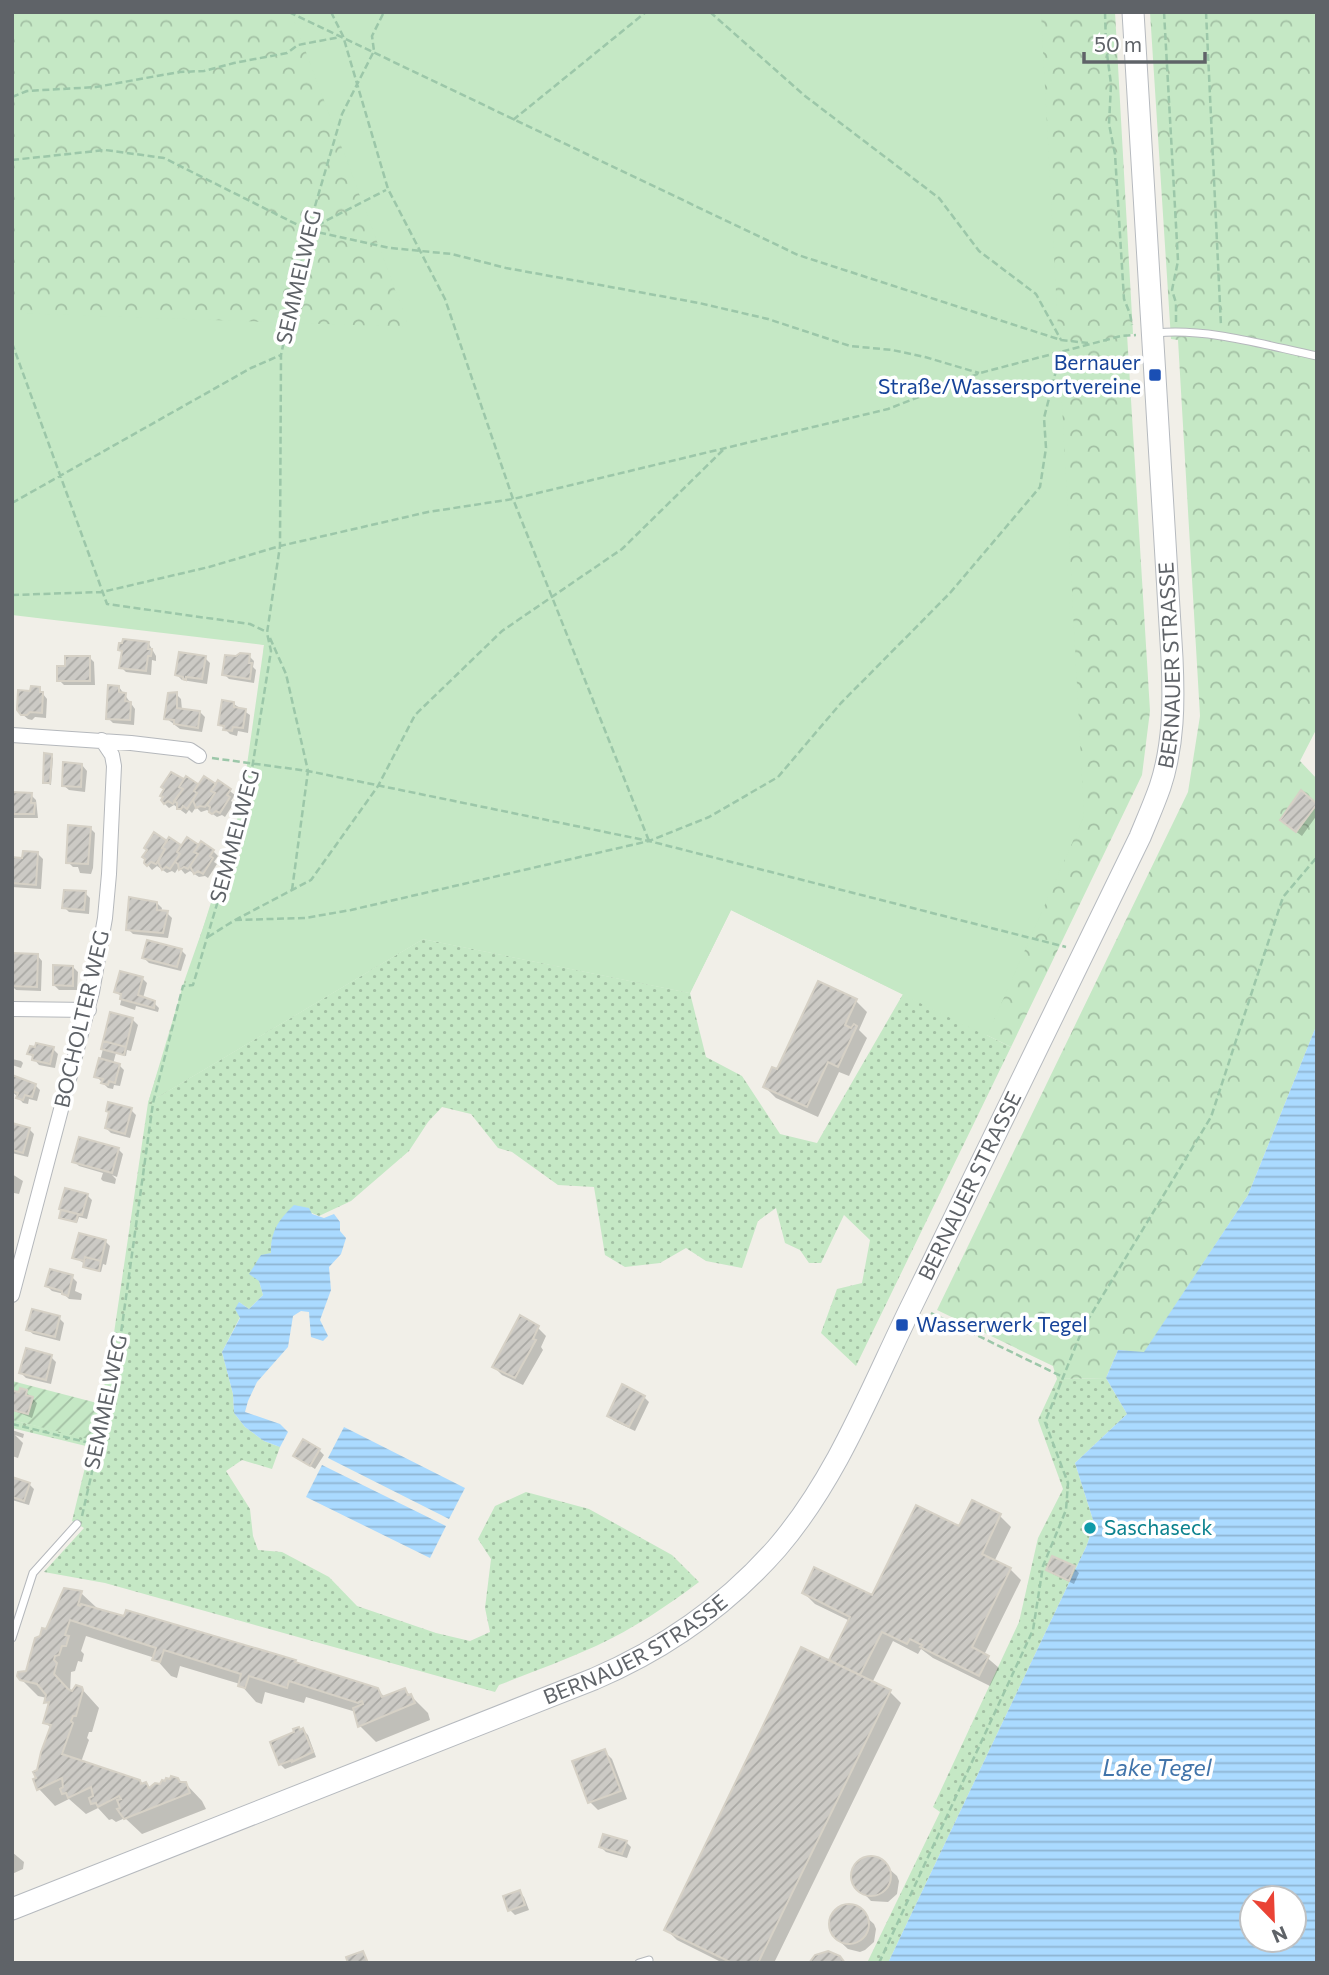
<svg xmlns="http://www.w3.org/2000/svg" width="1329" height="1975" font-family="Commissioner,sans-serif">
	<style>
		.grass { fill: url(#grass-dots) }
		.forest { fill: url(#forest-crowns) }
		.park { fill: #c5e8c5 }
		.garden { fill: url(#garden-furrows) }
		.water { fill: url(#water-rules); fill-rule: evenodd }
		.shadow { fill: #0003 }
		.building { fill: url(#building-hatch); stroke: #d6d1c6; stroke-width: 2 }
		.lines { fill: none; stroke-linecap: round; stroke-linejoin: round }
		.service-casing { stroke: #b5b8bc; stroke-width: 9 }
		.minor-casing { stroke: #b5b8bc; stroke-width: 16 }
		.secondary-casing { stroke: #b6babf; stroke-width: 23 }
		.path { stroke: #9cc7a9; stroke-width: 2.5; stroke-dasharray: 7 3.5; stroke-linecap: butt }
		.service { stroke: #fff; stroke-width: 7 }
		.minor { stroke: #fff; stroke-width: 14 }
		.secondary { stroke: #fff; stroke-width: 21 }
		.transit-dot { fill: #1a4fb4; stroke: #fff; stroke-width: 2.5 }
		.culture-dot { fill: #0f9aa8; stroke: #fff; stroke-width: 2.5 }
		.labels { text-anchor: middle; stroke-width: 7; stroke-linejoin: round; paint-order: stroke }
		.street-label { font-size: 21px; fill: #5f6368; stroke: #fff }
		.transit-label { font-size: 21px; fill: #164399; stroke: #fff; text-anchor: end }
		.culture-label { font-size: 21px; fill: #0d838f; stroke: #fff; text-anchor: start }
		.water-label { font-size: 23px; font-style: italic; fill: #4174aa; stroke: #fff }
	</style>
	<defs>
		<pattern id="grass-dots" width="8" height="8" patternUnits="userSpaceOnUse" patternTransform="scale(1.75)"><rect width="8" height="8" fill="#c5e8c5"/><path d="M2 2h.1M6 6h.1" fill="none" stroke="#a3c0a4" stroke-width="1.8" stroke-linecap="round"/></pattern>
		<pattern id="forest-crowns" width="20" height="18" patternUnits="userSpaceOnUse" patternTransform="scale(1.75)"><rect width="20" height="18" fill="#c5e8c5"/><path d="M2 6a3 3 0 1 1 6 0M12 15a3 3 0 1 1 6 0" fill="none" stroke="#a3c0a4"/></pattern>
		<pattern id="garden-furrows" width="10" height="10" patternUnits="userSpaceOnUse" patternTransform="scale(1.75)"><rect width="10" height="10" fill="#c5e8c5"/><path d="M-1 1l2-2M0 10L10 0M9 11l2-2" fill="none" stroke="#a3c0a4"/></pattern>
		<pattern id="water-rules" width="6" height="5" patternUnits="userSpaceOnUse" patternTransform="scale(1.75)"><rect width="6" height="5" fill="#aadaff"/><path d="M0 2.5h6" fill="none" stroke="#8eb4d2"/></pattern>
		<pattern id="building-hatch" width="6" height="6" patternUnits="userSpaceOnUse" patternTransform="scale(1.75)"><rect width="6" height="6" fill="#cccac5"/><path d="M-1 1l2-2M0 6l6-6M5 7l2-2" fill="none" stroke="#a9a8a4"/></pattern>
	</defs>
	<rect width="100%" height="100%" fill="#f1efe8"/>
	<path class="grass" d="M423 939 690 993 706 1057 742 1076 780 1134 817 1143 903 994 1011 1047 856 1366 821 1333 837 1289 862 1283 870 1240 844 1215 821 1263H809L800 1250 785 1243 776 1208 758 1221 742 1268 706 1261 686 1248 660 1263 625 1267 605 1255 594 1187 558 1185 512 1152 498 1148 471 1114 442 1107 428 1122 409 1151 351 1201 319 1216 312 1213 271 1244V1253L259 1281 263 1295 249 1309 239 1302 240 1317 222 1352 233 1394 234 1413 245 1427 264 1441 280 1447 272 1469 242 1460 226 1471 250 1509 253 1536 258 1550 282 1552 329 1577 357 1606 436 1633 470 1641 490 1632 485 1608 491 1559 478 1539 495 1506 526 1492 589 1509 672 1555 699 1582C667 1606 633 1629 596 1646 565 1660 532 1672 499 1685L495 1692 105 1583 44 1572 84 1528 72 1521 90 1447 12 1428V1420L92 1439 110 1360 148 1103Z
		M1106 1378 1127 1414 1075 1463 1094 1523 1087 1545 888 1963H867L940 1812 933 1807 1019 1622 1038 1538 1063 1489 1038 1420 1057 1379Z"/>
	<path class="forest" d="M12 12H1115L1133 334H1127L1150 711 1142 775 1011 1047 731 910 690 993 423 939 148 1103 185 979 215 894 241 807 262 673 264 645 244 640 12 614Z
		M1150 12H1317V728L1300 761 1317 779V1024L1248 1195 1144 1353 1118 1350 1106 1378 1057 1379 1053 1366 937 1310 1188 792 1200 716 1178 340 1171 339Z"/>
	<path class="park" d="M291 12H1041L1084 816 987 1036 731 910 690 993 423 939 148 1103 241 807 264 645 12 615V313L409 327Z"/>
	<path class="garden" d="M12 1381 101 1404 92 1440 12 1420Z"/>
	<path class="water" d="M1317 1024V1963H888L1087 1545 1094 1523 1075 1463 1127 1414 1106 1378 1118 1350 1144 1352 1248 1195ZM1252 1898H1294V1940H1252Z
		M294 1205 309 1208 312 1214 324 1218 334 1214 340 1222V1231L346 1238 341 1254 329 1267 331 1290 320 1320 328 1336 323 1341 311 1337 309 1312 301 1311 293 1316 288 1347 257 1382 248 1401 245 1412 280 1424 288 1432 280 1447 264 1441 245 1427 234 1413 233 1394 222 1352 240 1318 235 1309 239 1302 249 1309 263 1295 259 1281 249 1274 261 1255 271 1253C270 1232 279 1219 294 1205Z
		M344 1427 465 1488 449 1519 328 1458Z
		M322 1465 446 1526 430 1558 306 1497Z"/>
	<path class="shadow" d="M149 644 156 656V661L152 660 151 675 126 672 121 667 123 653 120 649Z
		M249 656 254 661 253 667 256 670 254 683 229 679 224 674 236 658Z
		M89 657 94 662 95 685H64L59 680 67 668Z
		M205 658 210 663 207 684 182 680 177 675Z
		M119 687 135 709 134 725 113 723 108 718Z
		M39 689 47 699 46 718 35 717 32 720 28 719 22 714 32 693Z
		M176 694 181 699 182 710 200 712 205 717 202 732 180 729 166 718Z
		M234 704 250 715 248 733 238 731 237 736 230 734 220 724Z
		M51 756 53 758 51 785 44 782Z
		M82 765 87 771 85 792 69 790 63 785Z
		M172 774 184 782 186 779 199 787 216 786 219 783 235 795 231 801 234 803 225 817 222 815 217 817 207 810 201 812 196 807 192 813 189 810 186 814 174 805 169 808 164 803Z
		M1302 793 1317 804V815L1302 836 1287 825Z
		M12 794 31 795 36 800 38 818H14Z
		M90 828 95 833 93 868 91 874 80 873 78 867H73L68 862Z
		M169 839 182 848 199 847 213 851 218 856 214 862 217 864 208 878 205 876 199 877 190 871 185 874 179 867 175 873 172 871 167 873 157 866 152 870 147 864Z
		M38 854 43 859 41 889 12 887V859L24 860Z
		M85 893 90 898 89 914 69 912 64 907Z
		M157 903 162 908 161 912 167 913 172 918 168 938 133 934 128 929Z
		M181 950 186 955 181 971 149 963 144 958Z
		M12 955H37L42 961 41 991 16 990 12 986Z
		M73 967 78 972 77 990H59L54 985Z
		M142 978 147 983 143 998 154 1003 159 1008 158 1012 136 1006 135 1010 120 1005 122 997 116 992Z
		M819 983 856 1001 867 1012 859 1030 867 1038 849 1076 839 1072 818 1117 776 1098 765 1087 778 1071Z
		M112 1014 133 1020 138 1025 131 1051 127 1050 126 1056 116 1053 113 1064 119 1065 124 1070 120 1086 114 1085 113 1089 108 1088 96 1076Z
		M53 1049 58 1054 55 1068 39 1065 29 1053Z
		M12 1059 21 1061 23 1063 21 1068 12 1065Z
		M12 1081 35 1085 40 1090 37 1101 29 1099 28 1104 23 1103 12 1091Z
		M131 1110 136 1115 130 1138 111 1133 106 1128Z
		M12 1125 29 1129 34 1134 28 1157 12 1153Z
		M118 1149 123 1154 117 1177 112 1175 116 1179 115 1184 103 1181 101 1179 103 1173 79 1166 74 1161Z
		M12 1174 23 1181 19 1194 14 1193 12 1198Z
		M87 1195 92 1200 87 1219 79 1217 77 1223 61 1217 63 1210 61 1208Z
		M105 1241 110 1246 106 1265 103 1264 101 1272 87 1268 85 1264 74 1257Z
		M72 1277 77 1282 75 1291 82 1294 81 1300 69 1299 64 1294 52 1291 47 1286Z
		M521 1317 538 1328 546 1336 541 1347 543 1350 523 1385 502 1375 494 1367Z
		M59 1318 64 1323 60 1341 33 1334 28 1329Z
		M51 1357 56 1362 51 1384 26 1378 21 1373Z
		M26 1392 37 1403 32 1418 12 1410 14 1393Z
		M644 1397 649 1402 635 1431 614 1421 609 1416Z
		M12 1430 24 1434 23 1438 15 1435 23 1443 18 1458 12 1456Z
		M319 1450 324 1455 315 1469 295 1456Z
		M12 1479 29 1484 34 1489 29 1505 12 1500Z
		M973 1502 1000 1516 1011 1527 994 1562 1010 1569 1021 1580 984 1655 999 1668 990 1686 933 1658 921 1649 918 1654 893 1641 872 1683 890 1692 901 1703 774 1963H723L677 1940 666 1929 830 1663 850 1621 815 1604 804 1593 873 1597 960 1528Z
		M1053 1558 1074 1568 1079 1573 1074 1584 1053 1574 1048 1569Z
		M81 1593 98 1609 298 1665 377 1690 385 1697 405 1690 428 1713 430 1720 376 1742 360 1726 356 1712 306 1697 304 1703 265 1692 262 1704 256 1702 240 1684 180 1666 177 1678 171 1676 155 1658 86 1636 81 1651 84 1654 82 1662 78 1661 75 1671 71 1672 70 1692 81 1688 99 1708 92 1732H89L87 1738 89 1740 81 1762 139 1781 150 1789 186 1784 202 1801 206 1809 142 1834 125 1818 116 1822 112 1819 109 1820 98 1808 86 1814 69 1799 55 1806 39 1789 52 1729 45 1722 51 1704 47 1698 38 1696 21 1679 28 1672 47 1631Z
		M303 1730 308 1735 316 1757 285 1769 280 1764Z
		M604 1751 612 1759 627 1799 598 1810 590 1802Z
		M626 1842 631 1847 627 1858 606 1852 601 1847Z
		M12 1852 24 1862 23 1869 12 1874Z
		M866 1858 878 1859 897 1876 899 1881 897 1894 888 1902 871 1901 854 1883 853 1871 856 1865Z
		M519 1892 524 1897 529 1910 515 1915 510 1910 505 1897Z
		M843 1906 855 1907 874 1924 876 1929 874 1942 865 1950 860 1952 848 1949 834 1936 830 1925 833 1913Z"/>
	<path class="building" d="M123 639 149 642 148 649H152L151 656H148L146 671 119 668 122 651 118 650 119 643H122Z
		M179 652 206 656 202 679 186 677V680L183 679V677L175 675Z
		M240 653 250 654 249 663H252L250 679 222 675 225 655 236 656Z
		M65 656H90V681H57V666H65Z
		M108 685 119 686V692L126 693 125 701 131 702 130 720 106 719Z
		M31 686 40 687V692H43L42 713 30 712 27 715H21L17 710 18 690 30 691Z
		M177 692V708L200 711 198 728 174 724V720L164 719 168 693Z
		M222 700 234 702V707L246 709 243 728 233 727 232 731 223 730 224 726 218 725Z
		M44 753 52 754 50 783H43Z
		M63 762 82 764 81 787 62 786Z
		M171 772 184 779 179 787 183 789 173 804 168 801 164 804 161 800 163 797 160 796 164 789 161 787Z
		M186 776 198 784 194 791 197 793 187 809 183 806 181 809H177V803L174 801 183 789 179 787Z
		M204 776 216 784 211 791 215 793 205 807 200 806 196 808 193 800 197 793 194 791Z
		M218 780 231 789 227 795 230 797 220 813 216 811 212 814 209 812 210 807 207 805 215 793 211 791Z
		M1301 790 1317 804 1296 832 1280 820Z
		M12 792 32 793 31 803H35L34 814H12Z
		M68 825 91 827 88 864 66 863Z
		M154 832 167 841 162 848 165 849 156 864 151 862 147 866 144 863 145 859 142 857 147 850 144 848Z
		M169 837 181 845 177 852 180 854 170 869 166 867 162 870 158 862 165 849 162 848Z
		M187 837 199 845 194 852 198 854 188 869 184 867 179 870 178 864 175 862 180 854 177 852Z
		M201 841 214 850 210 856 213 858 203 874 198 871 194 874 190 866 198 854 194 852Z
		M23 851 38 852 36 885 12 883V857L22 858Z
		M64 890 86 891 84 910 62 908Z
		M129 897 157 902V910L168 911 163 933 126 930Z
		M147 940 182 949 177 967 142 958Z
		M12 953 38 954 37 987 12 986Z
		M53 965 73 966V986L53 985Z
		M120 971 143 977 138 995 155 1001 154 1008 120 999 121 994 114 992Z
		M818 981 857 999 845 1025 851 1028 854 1024 857 1026 838 1067 828 1062 807 1107 763 1087 772 1067 777 1069Z
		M110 1012 133 1018 126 1047 103 1041Z
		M103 1041 126 1047 124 1055 101 1049Z
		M36 1043 54 1047 50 1064 32 1060 33 1055 27 1054 30 1046 35 1047Z
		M99 1058 120 1064 115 1083 109 1081 108 1085 101 1083 103 1079 94 1077Z
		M12 1075 36 1084 32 1097 25 1095 23 1100 16 1098 18 1093 12 1091Z
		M108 1102 132 1108 125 1134 105 1128 109 1112 106 1111Z
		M12 1123 30 1128 23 1153 12 1150Z
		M79 1137 119 1148 112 1173 72 1162Z
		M65 1188 88 1194 82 1215 59 1209Z
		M61 1210 78 1214 76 1222 59 1218Z
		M79 1233 106 1240 101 1261 85 1257 84 1261 72 1258Z
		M85 1257 101 1261 99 1271 83 1267Z
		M50 1269 73 1275 68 1296 62 1294V1291L45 1286Z
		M32 1309 60 1316 55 1337 26 1330Z
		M520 1315 539 1326 533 1339 536 1340 515 1378 492 1367Z
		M26 1348 52 1355 46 1380 19 1373Z
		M622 1384 645 1396 629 1427 607 1416Z
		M20 1388 27 1390 26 1395 33 1397 28 1414 12 1410 13 1391 19 1392Z
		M303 1439 320 1449 310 1466 293 1456Z
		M12 1477 30 1483 24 1501 12 1497Z
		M972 1500 1001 1514 982 1554 1011 1568 972 1647 989 1656 979 1676 920 1647 922 1645 910 1639 907 1644 882 1632 860 1675 829 1660 850 1617 802 1593 814 1567 872 1595 916 1505 959 1526Z
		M1052 1556 1075 1566 1069 1581 1046 1570Z
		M64 1588 82 1591 78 1605 80 1606 81 1604 124 1616 126 1610 296 1660 295 1662 378 1688 382 1697 405 1688 408 1695 411 1694 415 1703 358 1727 353 1708 363 1704 362 1701 358 1703 289 1681 287 1688 249 1676 245 1688 238 1686 241 1674 164 1650 160 1662 152 1660 156 1648 70 1620 65 1635 69 1636 66 1646H62L59 1655 55 1656 54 1660 57 1663 54 1674 68 1689 72 1691 76 1685 82 1687 83 1690 76 1716H73L71 1721 73 1723 62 1754 140 1780 141 1784 146 1782 149 1788 155 1783 160 1784 162 1780 165 1781 166 1778 170 1779 171 1776 178 1778 180 1782H186L190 1793 124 1819 117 1809 120 1808 117 1800 121 1799 119 1796 98 1807 96 1803 91 1804 89 1798 93 1796 91 1787 68 1798 66 1793 62 1794 60 1789 63 1787 62 1778 37 1790 33 1779 36 1778 33 1772 37 1770 41 1752 51 1725 43 1723 49 1702 44 1703 46 1695 37 1684 20 1680 17 1676 18 1672 26 1671 35 1638 40 1636 42 1628 46 1629Z
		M801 1647 891 1690 758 1963H732L664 1930Z
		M299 1727 300 1730 303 1728 313 1752 292 1762V1760L279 1765 270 1742 294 1732 293 1729Z
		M605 1749 621 1791 588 1803 572 1761Z
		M603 1834 627 1841 622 1854 599 1847Z
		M851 1876a20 20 0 1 1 40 0a20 20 0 1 1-40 0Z
		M520 1890 525 1905 508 1911 503 1896Z
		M829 1924a20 20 0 1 1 40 0a20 20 0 1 1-40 0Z
		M363 1951 368 1963H348L346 1957Z
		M828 1951 840 1956 845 1963H809L815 1955Z"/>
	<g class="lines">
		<defs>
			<path id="service" d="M1156 333C1209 328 1264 345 1317 356
				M12 1638 33 1573 77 1524
				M639 1963 649 1960"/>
			<path id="minor" d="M12 735 131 743 190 750 199 756
				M12 1009 89 1010
				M12 1295 92 992 105 918 109 874 114 766 112 755 102 740"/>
			<g id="secondary">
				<path id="s1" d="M12 1909 594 1679C664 1649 726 1606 777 1548 838 1477 872 1386 913 1303 989 1148 1065 993 1140 837 1147 820 1154 804 1160 787 1174 745 1174 701 1172 658L1133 12"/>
			</g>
		</defs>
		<use href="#service" class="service-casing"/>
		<use href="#minor" class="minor-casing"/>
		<use href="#secondary" class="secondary-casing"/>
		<path class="path" d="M289 12 798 255 1061 340 1088 343
			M331 12 343 36 388 189 445 299 513 499 649 841
			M710 12 805 96 939 198 979 251 1036 294 1061 340
			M1105 12 1106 46 1111 84 1109 124 1115 154 1124 299 1130 314 1132 325
			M1164 12 1178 261 1172 290 1176 303V322
			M1206 12 1221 326
			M12 97 27 91 96 87 179 72 204 71 234 63 287 53 298 45 340 37
			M513 120 646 12
			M12 160 105 150 164 158 308 230 390 248 452 254 506 268 699 303 768 319 850 346 892 350 925 357 979 373
			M308 230 386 190
			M12 343 107 604 250 624 267 632
			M12 503 251 368 281 355
			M12 595 102 592 209 567 280 546 428 512 513 499 888 409 980 373 1121 336 1136 335
			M270 638 286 674 308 771 292 890
			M212 758 308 771 649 841 1066 947
			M235 920 305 918 351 910 649 841 709 817 778 777 841 703 950 593 1040 487 1046 448 1044 418 1060 355
			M208 937 235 920 311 880 378 786 415 715 502 631 622 549 723 450
			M931 1313 1063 1377
			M12 1424 98 1445
			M82 1516 117 1362 153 1103 183 986 193 985 246 806 271 651 267 633 280 546 281 355 308 230 342 114 374 51 372 36 384 12
			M879 1963 1033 1630 1043 1566 1066 1510 1068 1483 1045 1422 1083 1328 1211 1117 1283 897 1317 857"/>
		<use href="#service" class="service"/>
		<use href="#minor" class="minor"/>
		<use href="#secondary" class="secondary"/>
	</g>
	<g class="transit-dot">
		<rect x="1148" y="368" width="14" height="14" rx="3.5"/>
		<rect x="895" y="1318" width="14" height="14" rx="3.5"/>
	</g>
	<circle class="culture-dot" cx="1090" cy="1528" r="7"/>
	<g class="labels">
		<g class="street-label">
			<text transform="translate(299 277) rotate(-77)" y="7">SEMMELWEG</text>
			<text dy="7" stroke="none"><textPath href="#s1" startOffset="1829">BERNAUER STRASSE</textPath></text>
			<text transform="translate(235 836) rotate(-75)" y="7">SEMMELWEG</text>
			<text transform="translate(82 1019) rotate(-77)" y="7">BOCHOLTER WEG</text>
			<text dy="7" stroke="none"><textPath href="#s1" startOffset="1264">BERNAUER STRASSE</textPath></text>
			<text transform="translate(106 1402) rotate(-78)" y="7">SEMMELWEG</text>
			<text dy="7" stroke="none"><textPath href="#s1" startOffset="676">BERNAUER STRASSE</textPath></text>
		</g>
		<g class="transit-label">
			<text x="1141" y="370">Bernauer<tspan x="1141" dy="24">Straße/Wassersportvereine</tspan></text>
			<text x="916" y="1332" text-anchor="start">Wasserwerk Tegel</text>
		</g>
		<g class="culture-label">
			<text x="1104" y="1535">Saschaseck</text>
		</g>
		<g class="water-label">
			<text x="1157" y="1776">Lake Tegel</text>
		</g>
	</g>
	<rect width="1329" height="1975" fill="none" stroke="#5f6368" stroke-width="28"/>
	<g transform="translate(1273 1919) rotate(157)"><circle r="33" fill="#ffffff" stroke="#bfc1c3" stroke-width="2"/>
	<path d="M0-5L12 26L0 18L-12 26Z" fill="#ea4335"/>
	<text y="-10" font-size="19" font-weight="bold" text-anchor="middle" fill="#5f6368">N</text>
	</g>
	<path d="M1084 52v10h121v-10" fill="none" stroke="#5f6368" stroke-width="3.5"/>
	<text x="1094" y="52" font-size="21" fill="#5f6368" stroke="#ffffff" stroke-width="5" paint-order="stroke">50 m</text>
</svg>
